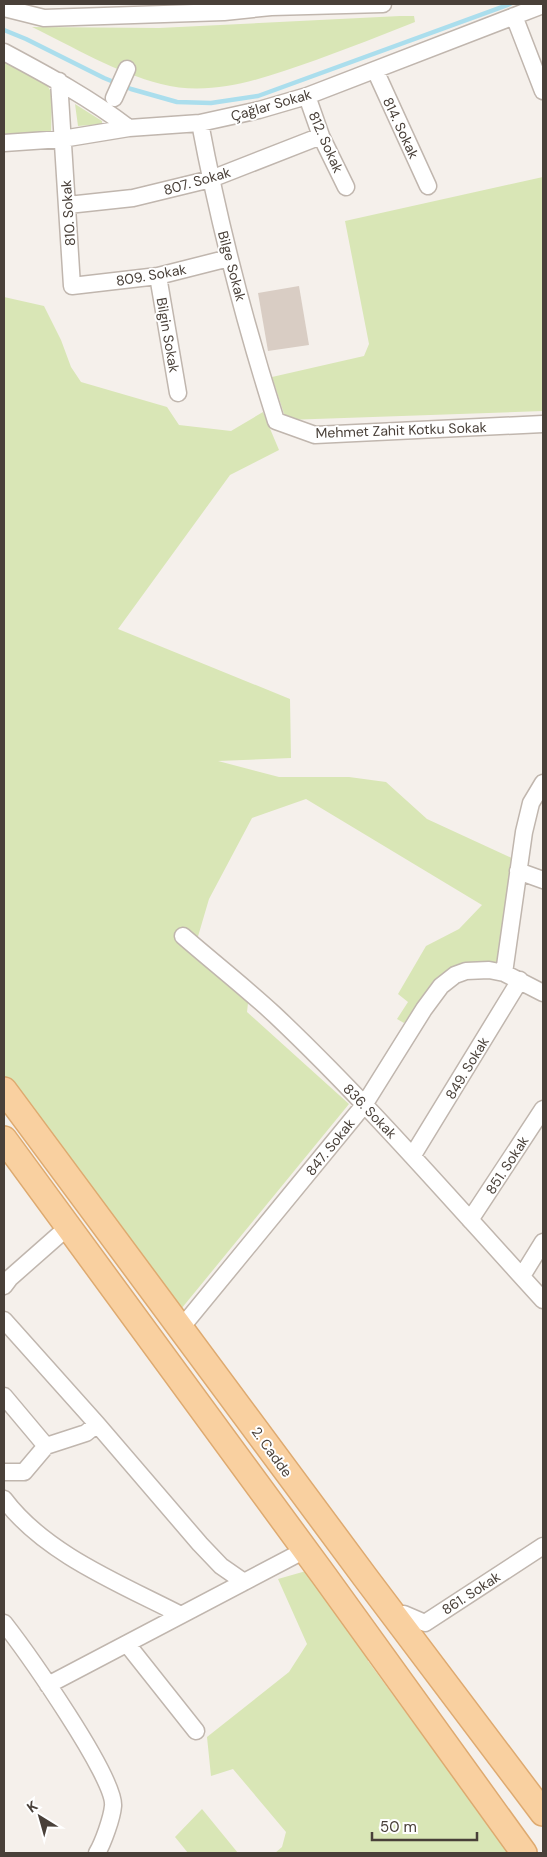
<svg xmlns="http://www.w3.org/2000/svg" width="547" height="1857" font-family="'DM Sans',sans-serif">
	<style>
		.green { fill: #d9e6b6 }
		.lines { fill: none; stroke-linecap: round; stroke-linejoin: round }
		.stream { stroke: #abdeed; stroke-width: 4.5 }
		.building { fill: #d9cdc4 }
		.minor-casing { stroke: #c0b6ae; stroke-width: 19 }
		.primary-casing { stroke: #deaa70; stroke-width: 28 }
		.minor { stroke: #fff; stroke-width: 16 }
		.primary { stroke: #f9d0a0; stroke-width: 25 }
		.labels { text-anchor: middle; stroke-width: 4; stroke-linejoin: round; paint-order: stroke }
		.street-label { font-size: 14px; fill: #494039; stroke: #fff }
	</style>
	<rect width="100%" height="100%" fill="#f5f0eb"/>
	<path class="green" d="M400 16H414L415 22C382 35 349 48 316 60 267 77 213 98 161 84 117 73 73 47 32 27L159 28Z
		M4 61 45 81 52 94 51 134 4 138Z
		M75 104 102 121V124L78 126Z
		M543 177V411L286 420 272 377 364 356 369 344 345 221Z
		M4 297 44 306 61 340 71 367 81 382 167 407 179 425 231 431 263 412 279 450 230 475 118 629 290 699 291 758 218 761 279 777H349L386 782 427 819 514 859 501 961 434 986 404 1023 397 1019 408 1002 398 994 426 946 459 929 482 905 306 799 252 818 209 899 194 950 248 1003 247 1012 349 1104 177 1314 4 1078Z
		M313 1569 369 1658 368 1661 509 1853H275L282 1847 286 1832 233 1769 211 1776 207 1737 289 1672 307 1644 278 1579Z
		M202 1809 238 1853H188L175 1837Z"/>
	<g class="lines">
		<path class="stream" d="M4 30 26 39 104 78 131 89 177 102 211 103 258 96 510 4"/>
	</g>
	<path class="building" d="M299 286 309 345 268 351 258 293Z"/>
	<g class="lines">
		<defs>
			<path id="minor" d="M4 8 44 18 224 12 271 7 383 4
				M514 16 543 91
				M4 52C47 75 90 98 129 128L200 123 259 110 307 96 543 5
				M375 70 428 186
				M59 81 72 286 158 276 229 258
				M307 96 321 136 346 187
				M114 98 127 69
				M200 123C219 224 245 324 276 421L315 435 543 424
				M4 143 62 139 129 128
				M68 205 133 198 211 179 321 136
				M158 276 178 393
				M518 871 543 880
				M183 936C214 963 246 988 275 1015 370 1105 455 1204 543 1300
				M504 973 524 832 531 803 543 783
				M413 1155 520 980
				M470 1220 543 1109
				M522 1276 543 1242
				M4 1286 10 1278 69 1226
				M4 1320 97 1424 200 1544 221 1566 244 1582
				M181 1328 364 1105 424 1009 441 986 455 975 466 971 489 970 504 973 543 993
				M4 1396 46 1446
				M4 1472H24L46 1446 86 1433 97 1424
				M4 1499C45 1554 121 1584 181 1615
				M396 1618 404 1614 425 1623 543 1546
				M4 1623C25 1650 116 1778 113 1806 112 1818 103 1843 97 1853
				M127 1644 196 1731
				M48 1685 305 1550"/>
			<path id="primary" d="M4 1090 365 1577 543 1813
				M4 1139 325 1577 524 1853"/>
		</defs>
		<use href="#minor" class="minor-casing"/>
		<use href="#primary" class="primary-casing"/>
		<use href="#minor" class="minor"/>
		<use href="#primary" class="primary"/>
	</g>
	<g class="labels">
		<g class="street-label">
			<text transform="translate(271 105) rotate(-16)" y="5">Çağlar Sokak</text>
			<text transform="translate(401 128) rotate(65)" y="5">814. Sokak</text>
			<text transform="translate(326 142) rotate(66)" y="5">812. Sokak</text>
			<text transform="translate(197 181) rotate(-16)" y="5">807. Sokak</text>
			<text transform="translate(68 213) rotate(-94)" y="5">810. Sokak</text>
			<text transform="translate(232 266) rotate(75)" y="5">Bilge Sokak</text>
			<text transform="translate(151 275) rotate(-10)" y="5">809. Sokak</text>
			<text transform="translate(168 335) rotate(80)" y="5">Bilgin Sokak</text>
			<text transform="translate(401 430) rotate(-2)" y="5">Mehmet Zahit Kotku Sokak</text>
			<text transform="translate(467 1068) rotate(-59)" y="5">849. Sokak</text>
			<text transform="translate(370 1111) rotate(46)" y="5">836. Sokak</text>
			<text transform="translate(330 1147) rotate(-51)" y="5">847. Sokak</text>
			<text transform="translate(507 1165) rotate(-57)" y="5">851. Sokak</text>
			<text transform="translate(272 1452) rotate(54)" y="5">2. Cadde</text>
			<text transform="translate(471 1593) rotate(-33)" y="5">861. Sokak</text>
		</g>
	</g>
	<rect width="547" height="1857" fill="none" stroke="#494039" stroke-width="10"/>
	<g transform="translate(40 1817) rotate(323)" stroke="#ffffff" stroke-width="4" paint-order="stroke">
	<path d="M0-4L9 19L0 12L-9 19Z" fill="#494039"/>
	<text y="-8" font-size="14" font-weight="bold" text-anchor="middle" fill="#494039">K</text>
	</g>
	<path d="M372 1832v8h105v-8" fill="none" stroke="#494039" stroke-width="2.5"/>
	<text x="380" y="1832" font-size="15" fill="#494039" stroke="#ffffff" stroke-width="4" paint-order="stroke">50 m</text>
</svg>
